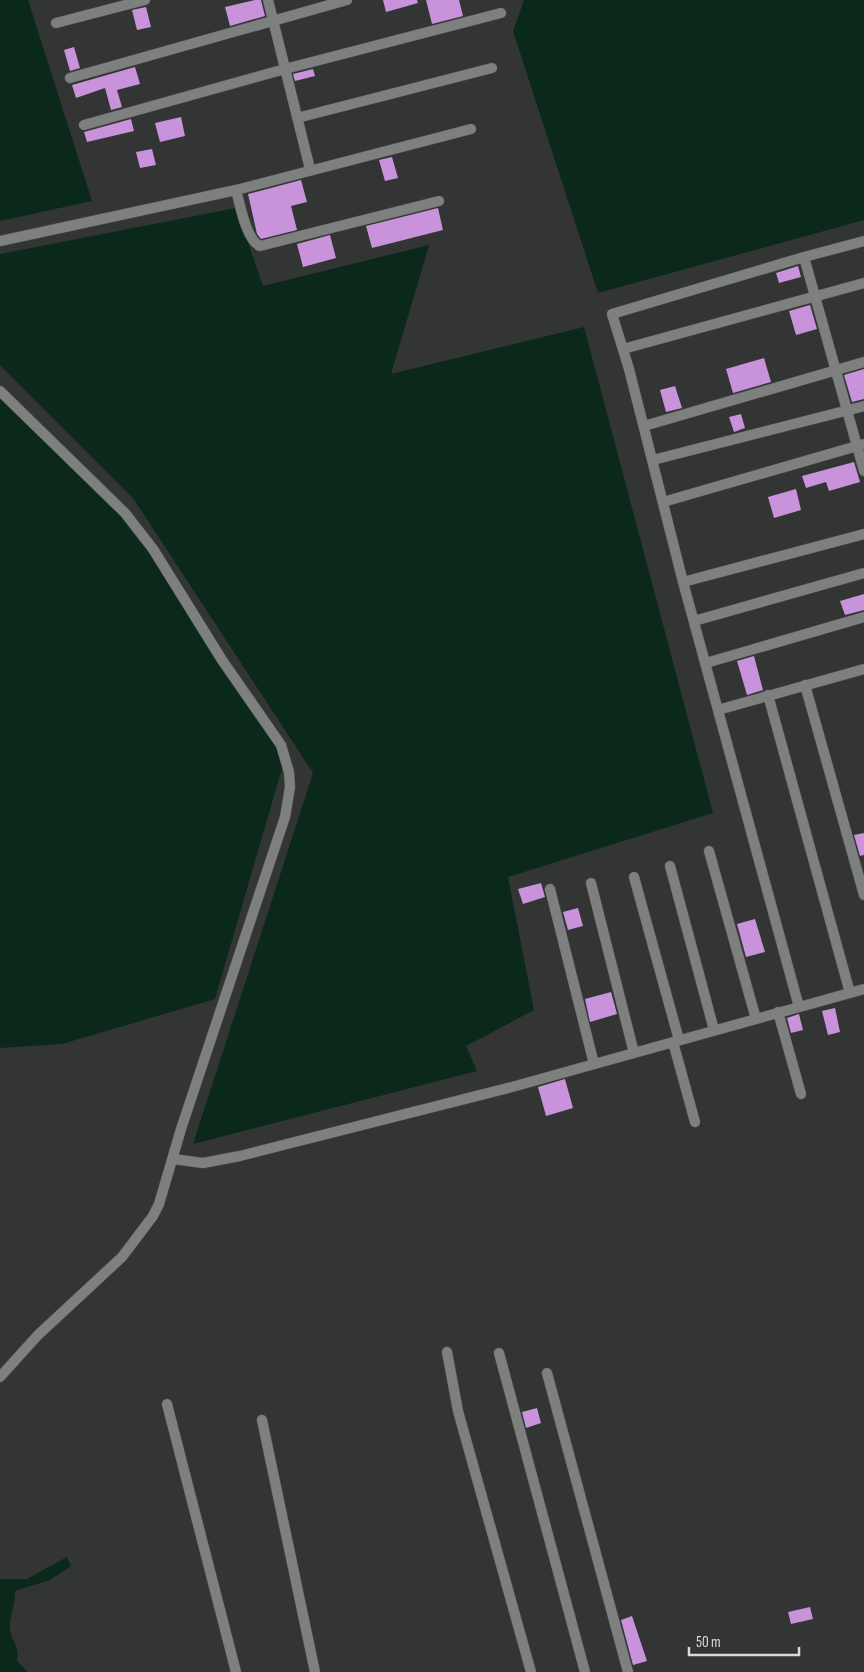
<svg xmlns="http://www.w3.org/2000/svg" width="864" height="1672" font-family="'Sofia Sans Condensed',sans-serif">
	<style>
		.water { fill: #0a291a }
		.building { fill: #c893db }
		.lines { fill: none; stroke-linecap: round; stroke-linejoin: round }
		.minor-casing { stroke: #4f5250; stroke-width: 11 }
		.minor { stroke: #7d807e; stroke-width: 10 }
	</style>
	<rect width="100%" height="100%" fill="#323533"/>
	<path class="water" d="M0 0H28L92 201 0 221Z
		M524 0H864V220L598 293 513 31Z
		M236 208 263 286 429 245 391 374 584 327 713 813 508 877 534 1010 466 1046 477 1071 193 1144 313 773 133 498 0 365V254Z
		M0 385 125 513 285 758 215 999 62 1044 0 1048Z
		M67 1557 71 1566 50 1580 15 1591C16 1605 9 1615 10 1630 12 1642 20 1647 17 1660L27 1672H0V1579H27Z"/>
	<path class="building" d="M255 0H261L265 16 230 26 225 7Z
		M383 0H417L418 3 386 12Z
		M426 0H459L463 16 432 24Z
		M146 7 151 27 137 30 132 10Z
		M74 47 80 68 70 71 64 50Z
		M135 67 140 84 117 90 122 107 111 110 105 88 76 98 72 85Z
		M313 69 315 76 295 81 293 74Z
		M181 117 185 136 160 142 155 123Z
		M131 119 134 131 87 142 84 132Z
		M152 149 156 165 140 168 136 152Z
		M392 157 398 178 385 181 379 160Z
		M301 180 307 202 291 206 297 230 261 239 257 234 248 194Z
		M438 208 443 230 372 248 366 226Z
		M330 235 336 258 303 267 297 244Z
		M798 266 801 277 779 283 776 273Z
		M810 305 817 329 796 335 789 311Z
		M764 358 771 382 733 393 726 369Z
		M864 369V399L852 402 844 375Z
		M675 386 682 408 666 412 660 390Z
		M741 414 745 428 734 432 729 417Z
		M854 462 860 482 829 491 826 482 806 488 802 476Z
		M796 489 801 510 774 518 768 497Z
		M864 594V610L845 615 840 601Z
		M754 656 763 690 747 695 737 661Z
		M864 833V855L860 856 854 835Z
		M541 883 545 897 523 904 518 889Z
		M578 908 583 926 568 930 563 912Z
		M755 919 765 952 746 957 737 924Z
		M611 992 617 1014 590 1022 585 999Z
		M835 1008 840 1032 828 1035 822 1011Z
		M799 1014 803 1030 791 1033 787 1018Z
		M565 1079 573 1108 546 1116 538 1087Z
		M537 1408 541 1423 526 1428 522 1412Z
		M810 1607 813 1619 791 1624 788 1612Z
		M632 1616 647 1661 633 1665 621 1620Z"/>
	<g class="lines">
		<defs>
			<path id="minor" d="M268 0 310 169
				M56 23 145 0
				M70 78 347 0
				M297 118 492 68
				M84 125 285 69 501 13
				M236 190C240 204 246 240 260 246L439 201
				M0 241 236 190 471 129
				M804 257 864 471
				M623 349 864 283
				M0 391 125 513 153 549 222 660 281 745 289 772 290 787 285 817 181 1129 159 1204 153 1216 122 1257 38 1335 0 1377
				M644 426 864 362
				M653 460 864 406
				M663 502 864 444
				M683 582 864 534
				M694 621 864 573
				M706 663 864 617
				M805 685 864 895
				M768 695 850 993
				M718 710 864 669
				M709 851 756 1019
				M670 866 714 1030
				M634 877 679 1040
				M591 883 634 1053
				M550 889 594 1064
				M799 1007 683 582 629 369 612 314 804 257 864 241
				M778 1012 801 1094
				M673 1042 695 1122
				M173 1159 203 1163 240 1156 512 1087 864 989
				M447 1352 458 1411 531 1672
				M499 1353 585 1672
				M547 1373 628 1672
				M167 1404 236 1672
				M262 1420 315 1672"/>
		</defs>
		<use href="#minor" class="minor-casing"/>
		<use href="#minor" class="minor"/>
	</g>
	<path d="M689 1647v8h110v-8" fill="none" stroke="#d9dbda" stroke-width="2.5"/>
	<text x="696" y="1647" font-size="15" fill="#d9dbda" stroke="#323533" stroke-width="4" paint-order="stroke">50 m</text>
</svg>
